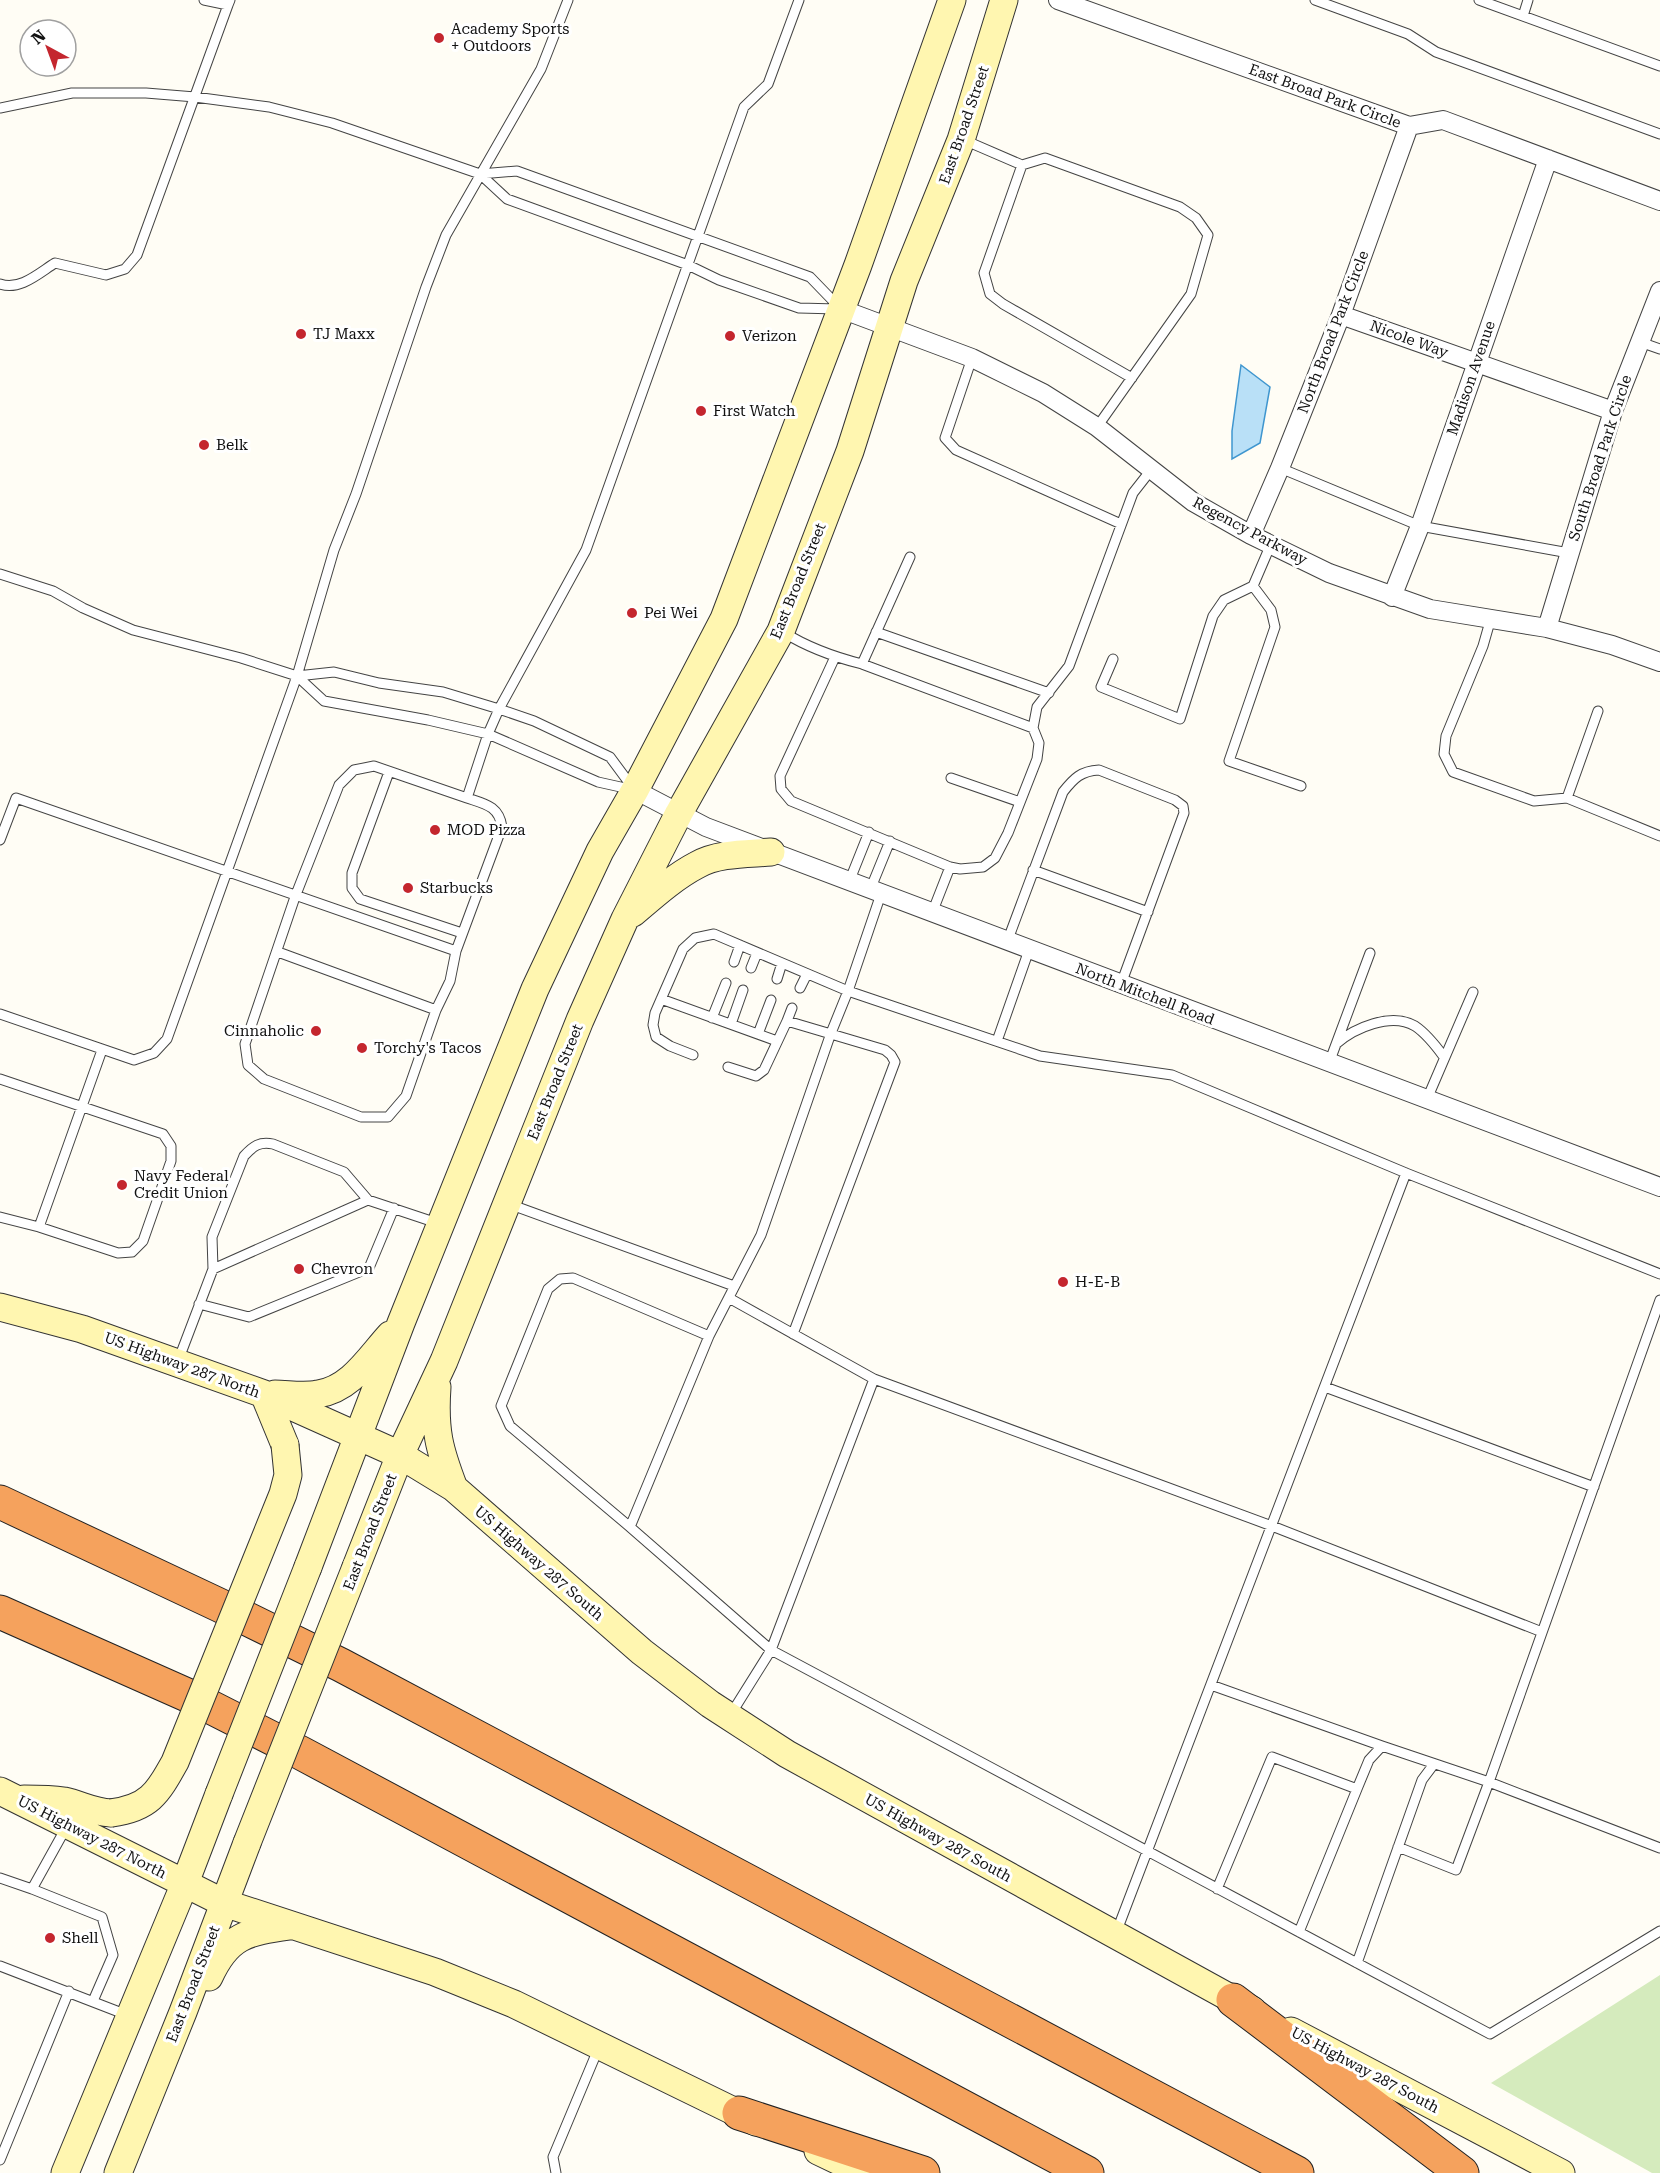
<svg xmlns="http://www.w3.org/2000/svg" width="1660" height="2173" font-family="'Roboto Serif',serif">
	<style>
		.green { fill: #d5ebbd }
		.water { fill: #b9e0f7; stroke: #3f96cf; stroke-width: 1.5 }
		.lines { fill: none; stroke-linecap: round; stroke-linejoin: round }
		.lane-casing { stroke: #444; stroke-width: 11 }
		.street-casing { stroke: #444; stroke-width: 20 }
		.secondary-casing { stroke: #333; stroke-width: 29 }
		.highway-casing { stroke: #222; stroke-width: 35 }
		.lane { stroke: #fff; stroke-width: 9 }
		.street { stroke: #fff; stroke-width: 18 }
		.secondary { stroke: #fff6b0; stroke-width: 27 }
		.highway { stroke: #f5a25d; stroke-width: 33 }
		.secondary-bridge-casing { stroke: #333; stroke-width: 29; stroke-linecap: butt }
		.secondary-bridge { stroke: #fff6b0; stroke-width: 27 }
		.poi-dot { fill: #c4262e; stroke: #fff; stroke-width: 2 }
		.labels { text-anchor: middle; stroke-width: 6; stroke-linejoin: round; paint-order: stroke }
		.poi-label { font-size: 15px; fill: #111; stroke: #fff; text-anchor: start }
		.street-label { font-size: 15px; fill: #111; stroke: #fff }
	</style>
	<rect width="100%" height="100%" fill="#fffdf5"/>
	<path class="green" d="M1660 1975V2173H1652L1491 2083Z"/>
	<path class="water" d="M1241 365 1270 387 1260 443 1232 459V431Z"/>
	<g class="lines">
		<defs>
			<path id="lane" d="M204 0 228 5 230 0
				M1315 0 1408 34 1436 52 1660 134
				M1479 0 1660 66
				M1523 16 1528 0
				M0 108 72 93H146L195 97 269 107 332 123 480 174 517 171 810 277 839 307
				M964 140 1022 165 984 273 990 294 1003 304 1132 378
				M1022 165 1045 158 1180 207 1196 218 1208 235 1191 294 1097 427
				M480 174 507 199 688 265 719 280 799 308 837 309
				M0 284C20 291 39 273 55 263L106 275 125 269 137 255 228 5
				M1640 342 1660 349
				M972 358 945 438 956 450 1121 524
				M1280 468 1420 526 1569 553
				M1271 544 1253 586 1271 610 1275 627 1229 761 1301 786
				M0 574 53 591 83 608 133 630 241 658 297 676 324 701 428 720 488 734 598 782 634 790
				M1491 618 1483 646 1446 736 1444 754 1453 772 1534 801 1567 798 1660 836
				M783 632C807 647 834 657 862 664L1033 728
				M876 632 1049 693
				M835 657 780 776 781 789 791 801 950 867
				M1113 659 1101 687 1180 719 1213 616 1224 600 1253 586
				M862 664 910 557
				M297 676 334 672 379 683 443 692 499 709 534 721 610 757 633 788
				M389 772 352 873V888L360 899 462 933
				M951 778 1020 802
				M1567 798 1598 711
				M0 840 16 798C162 849 308 901 456 951L502 827C499 806 485 804 467 798L488 734 499 709 586 550 744 107 768 84 799 0
				M1033 870 1148 912
				M849 882 869 832
				M870 890 890 841
				M881 894 848 991 1040 1056 1172 1075 1406 1173
				M932 913 950 867 960 869 983 867 995 858 1008 833 1037 759 1039 743 1033 728 1037 707 1069 666 1133 493 1151 470
				M1007 942 1063 792C1074 778 1081 771 1099 770L1175 800 1183 806 1184 813 1121 984
				M456 951 450 981 436 1010 406 1096 388 1117H361L264 1079 248 1065 245 1044 295 897 339 785 354 770 374 766 467 798
				M278 952 436 1010
				M734 962 740 945
				M751 968 757 953
				M777 979 782 963
				M800 988 807 974
				M661 999 777 1041
				M0 1014 134 1060 154 1053 167 1039 297 676 334 550 356 494 426 287 446 235 541 69 568 0
				M712 1018 726 983
				M787 1021 792 1008
				M731 1024 743 990
				M758 1034 771 1000
				M997 1041 1029 950
				M1336 1044C1354 1028 1391 1012 1415 1026 1427 1034 1436 1046 1444 1057
				M693 1055 670 1046 656 1037 653 1025 655 1013 683 949 695 938 714 934 848 991 831 1033 761 1235 709 1336 630 1527 771 1650 1490 2034 1660 1931
				M1329 1063 1370 953
				M728 1067 756 1076 764 1070 787 1021 885 1050 891 1055 895 1062 793 1334
				M0 1079 163 1134 171 1146V1161L143 1241 132 1252 118 1253 39 1227 102 1050
				M1427 1099 1473 992
				M509 1204 734 1286
				M0 1217 39 1227
				M213 1269 212 1237 244 1156C253 1146 260 1141 273 1144L344 1172 368 1200
				M729 1298 874 1379
				M199 1304 249 1317 369 1268 394 1208
				M178 1361 213 1269 368 1200 440 1224
				M1325 1387 1594 1487
				M630 1527 510 1426 501 1406 548 1289 560 1279 573 1278 709 1336
				M1211 1685 1382 1746 1489 1782 1660 1300
				M731 1714 771 1650 874 1379 1272 1526 1542 1632
				M1357 1789 1369 1760 1382 1746
				M1398 1847 1456 1870 1489 1782 1660 1848
				M0 1878 32 1889 67 1826
				M32 1889 102 1917 113 1955 93 2001
				M1217 1889 1272 1757 1357 1789 1299 1932
				M1116 1933 1406 1173 1660 1274
				M1357 1963 1422 1780 1434 1764
				M0 1966 127 2015
				M0 2160 69 1991
				M556 2173 553 2157 599 2047"/>
			<path id="street" d="M1058 0 1409 126 1443 120 1660 201
				M841 309 972 358 1043 393 1097 427 1193 502 1251 535 1329 573 1430 609 1547 628 1612 645 1660 662
				M1341 315 1613 411
				M1251 535 1280 468 1341 315 1409 126
				M1392 597 1420 526 1548 159
				M1547 628 1613 411 1660 291
				M635 790 706 827 1660 1187"/>
			<path id="secondary" d="M633 913C653 896 674 877 697 865 718 853 747 854 771 852
				M0 1307 82 1329 264 1394 400 1455 454 1488 642 1652 710 1704 787 1754 1252 2010
				M437 1387C434 1430 439 1449 454 1488
				M264 1394 285 1445
				M275 1394C288 1394 304 1397 318 1394 351 1389 369 1358 390 1335
				M308 1567 401 1323 535 989 600 851 635 790 724 619 858 265 952 0
				M356 1567 400 1455 444 1361 580 1020 625 919 679 813 781 631 850 451 904 281 961 140 1004 0
				M0 1791 224 1903 435 1972 514 2004 756 2122
				M24 1799C37 1799 51 1799 64 1801 82 1805 92 1812 111 1813
				M209 1977C228 1935 247 1932 290 1926
				M1291 2031 1561 2173
				M818 2151 864 2173
				M65 2173 185 1883 219 1794
				M118 2173 183 2012 247 1843"/>
			<path id="highway" d="M0 1502 219 1605 341 1665 1297 2173
				M0 1612 187 1695 301 1753 1087 2173
				M1233 2000 1462 2173
				M739 2113 923 2173"/>
		</defs>
		<use href="#lane" class="lane-casing"/>
		<use href="#street" class="street-casing"/>
		<use href="#secondary" class="secondary-casing"/>
		<use href="#highway" class="highway-casing"/>
		<use href="#lane" class="lane"/>
		<use href="#street" class="street"/>
		<use href="#secondary" class="secondary"/>
		<use href="#highway" class="highway"/>
		<defs>
			<path id="secondary-bridge" d="M219 1794 308 1567
				M111 1813C149 1808 157 1794 175 1762L283 1494 288 1475 285 1445
				M247 1843 356 1567"/>
		</defs>
		<use href="#secondary-bridge" class="secondary-bridge-casing"/>
		<use href="#secondary-bridge" class="secondary-bridge"/>
	</g>
	<g class="poi-dot">
		<circle cx="439" cy="38" r="6"/>
		<circle cx="301" cy="334" r="6"/>
		<circle cx="730" cy="336" r="6"/>
		<circle cx="701" cy="411" r="6"/>
		<circle cx="204" cy="445" r="6"/>
		<circle cx="632" cy="613" r="6"/>
		<circle cx="435" cy="830" r="6"/>
		<circle cx="408" cy="888" r="6"/>
		<circle cx="316" cy="1031" r="6"/>
		<circle cx="362" cy="1048" r="6"/>
		<circle cx="122" cy="1185" r="6"/>
		<circle cx="299" cy="1269" r="6"/>
		<circle cx="1063" cy="1282" r="6"/>
		<circle cx="50" cy="1938" r="6"/>
	</g>
	<g class="labels">
		<g class="poi-label">
			<text x="451" y="34">Academy Sports<tspan x="451" dy="17">+ Outdoors</tspan></text>
			<text x="313" y="339">TJ Maxx</text>
			<text x="742" y="341">Verizon</text>
			<text x="713" y="416">First Watch</text>
			<text x="216" y="450">Belk</text>
			<text x="644" y="618">Pei Wei</text>
			<text x="447" y="835">MOD Pizza</text>
			<text x="420" y="893">Starbucks</text>
			<text x="304" y="1036" text-anchor="end">Cinnaholic</text>
			<text x="374" y="1053">Torchy's Tacos</text>
			<text x="134" y="1181">Navy Federal<tspan x="134" dy="17">Credit Union</tspan></text>
			<text x="311" y="1274">Chevron</text>
			<text x="1075" y="1287">H-E-B</text>
			<text x="62" y="1943">Shell</text>
		</g>
		<g class="street-label">
			<text transform="translate(1325 96) rotate(20)" y="5">East Broad Park Circle</text>
			<text transform="translate(964 125) rotate(-71)" y="5">East Broad Street</text>
			<text transform="translate(1333 332) rotate(-69)" y="5">North Broad Park Circle</text>
			<text transform="translate(1409 339) rotate(20)" y="5">Nicole Way</text>
			<text transform="translate(1471 378) rotate(-71)" y="5">Madison Avenue</text>
			<text transform="translate(1600 458) rotate(-72)" y="5">South Broad Park Circle</text>
			<text transform="translate(1250 531) rotate(28)" y="5">Regency Parkway</text>
			<text transform="translate(798 581) rotate(-68)" y="5">East Broad Street</text>
			<text transform="translate(1145 994) rotate(21)" y="5">North Mitchell Road</text>
			<text transform="translate(555 1082) rotate(-68)" y="5">East Broad Street</text>
			<text transform="translate(182 1365) rotate(20)" y="5">US Highway 287 North</text>
			<text transform="translate(370 1532) rotate(-69)" y="5">East Broad Street</text>
			<text transform="translate(539 1563) rotate(41)" y="5">US Highway 287 South</text>
			<text transform="translate(92 1837) rotate(27)" y="5">US Highway 287 North</text>
			<text transform="translate(938 1838) rotate(29)" y="5">US Highway 287 South</text>
			<text transform="translate(193 1984) rotate(-69)" y="5">East Broad Street</text>
			<text transform="translate(1365 2070) rotate(28)" y="5">US Highway 287 South</text>
		</g>
	</g>
	<g transform="translate(48 48) rotate(319)"><circle r="28" fill="#ffffff" stroke="#a0a0a0" stroke-width="1.5"/>
	<path d="M0-4.5L10 22L0 15L-10 22Z" fill="#c4262e"/>
	<text y="-9" font-size="16" font-weight="bold" text-anchor="middle" fill="#111111">N</text>
	</g>
</svg>
